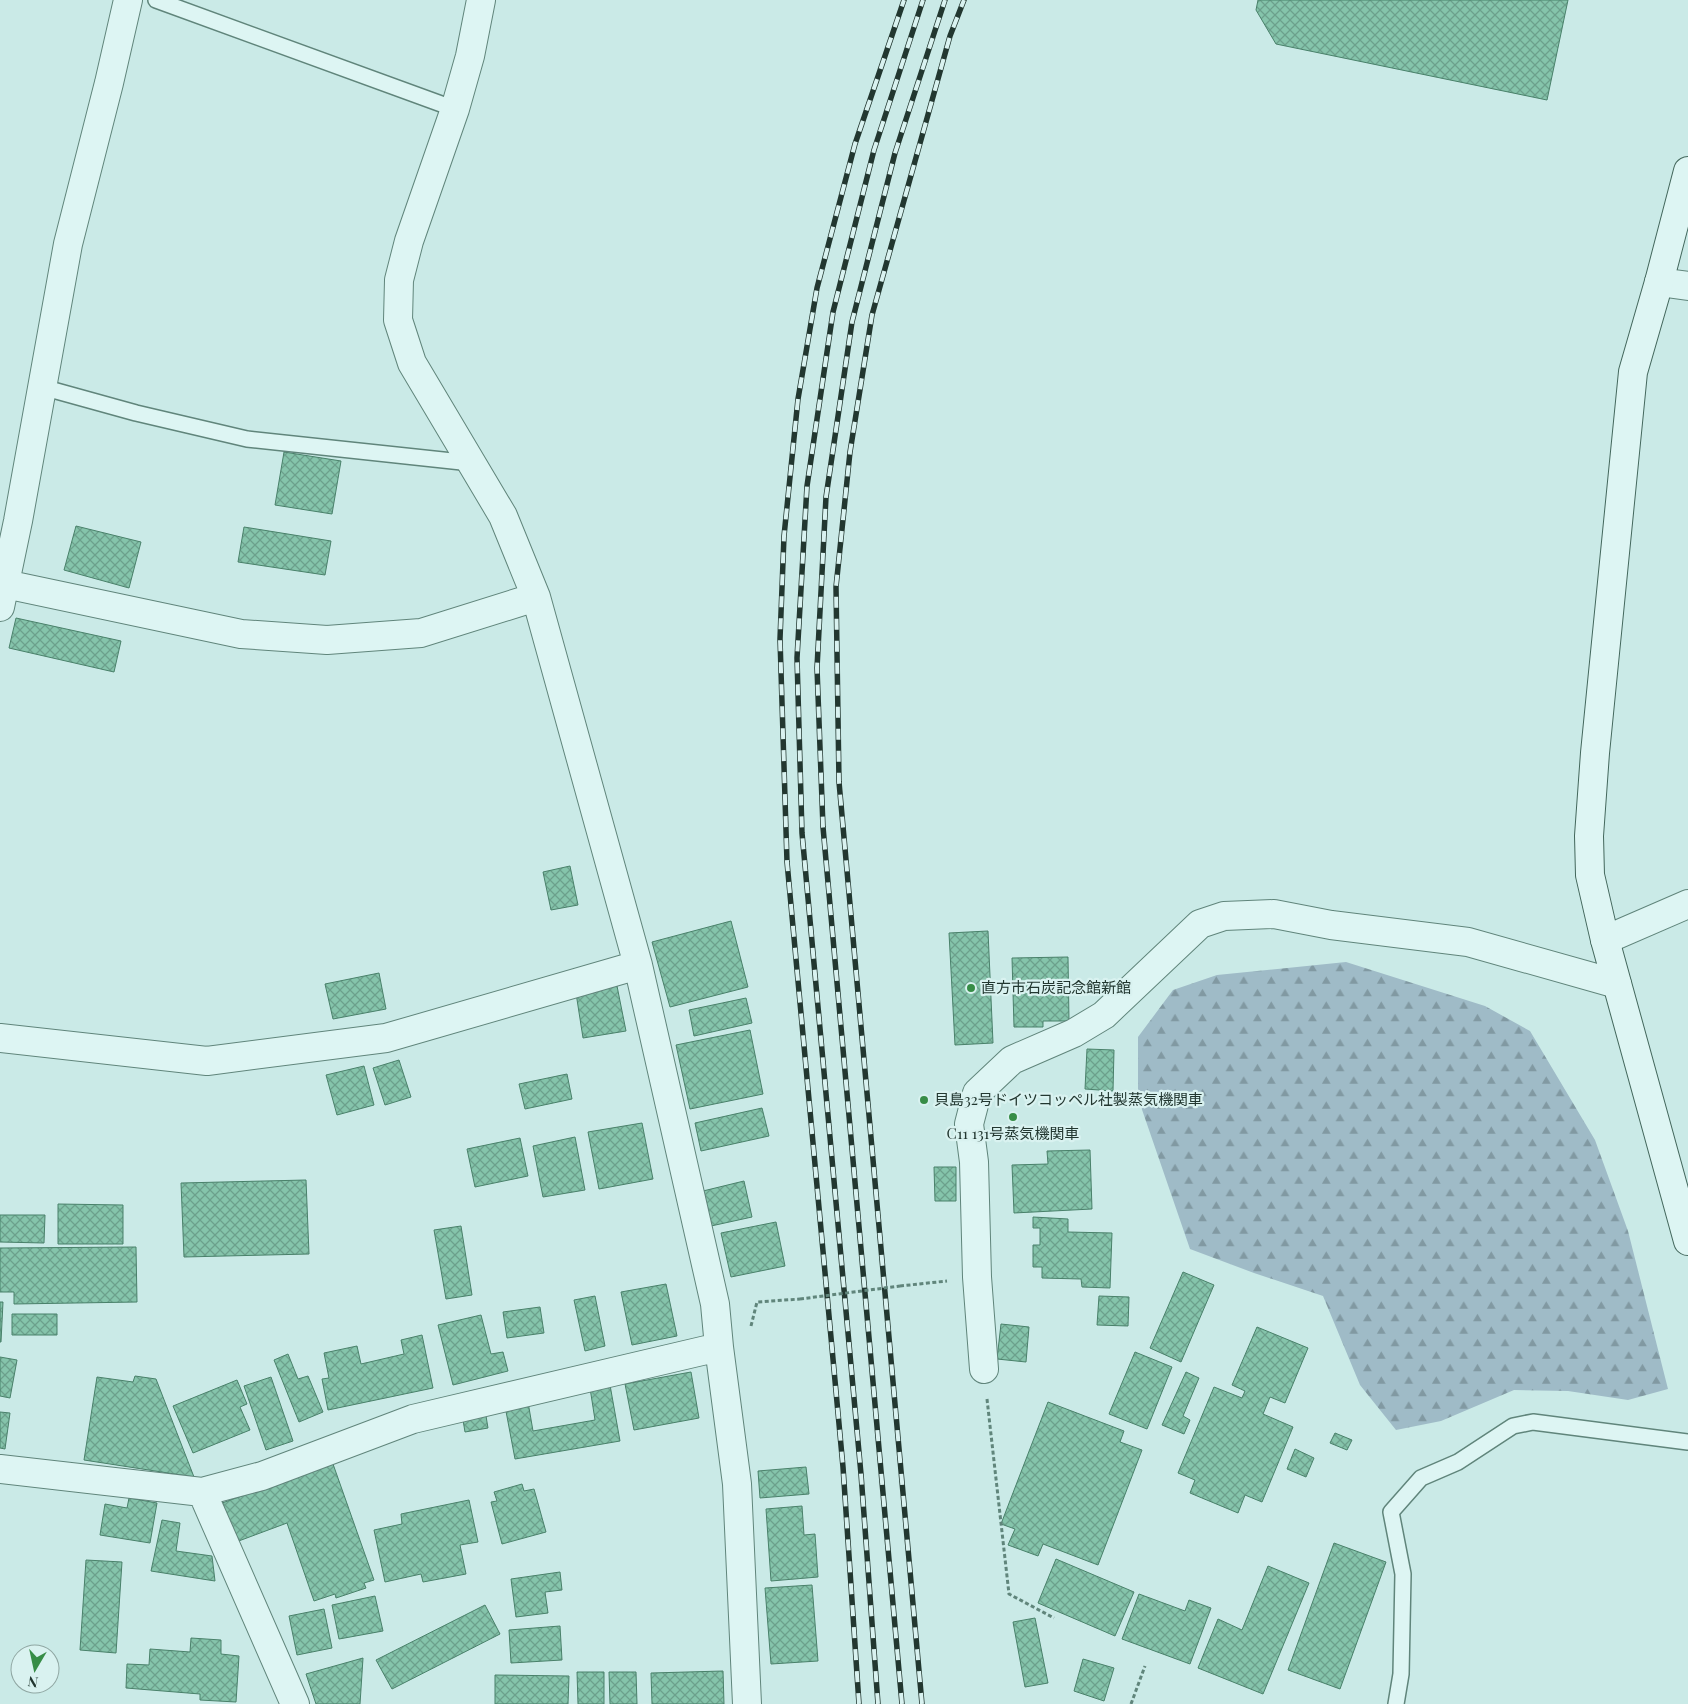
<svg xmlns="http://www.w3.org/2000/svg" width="1688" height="1704" font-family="'Playfair Display','Noto Sans JP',serif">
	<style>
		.forest { fill: url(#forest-firs) }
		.building { fill: url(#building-cross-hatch); stroke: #49816a }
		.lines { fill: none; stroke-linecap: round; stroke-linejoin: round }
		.lane-casing { stroke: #60857b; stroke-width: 18 }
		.street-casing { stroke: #60857b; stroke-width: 30 }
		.secondary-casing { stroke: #43675c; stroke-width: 30 }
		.path { stroke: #60857b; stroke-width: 3; stroke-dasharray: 4 2.5; stroke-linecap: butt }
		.lane { stroke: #ddf5f3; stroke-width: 15 }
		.street { stroke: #ddf5f3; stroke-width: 28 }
		.secondary { stroke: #ddf5f3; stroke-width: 28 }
		.rail-casing { stroke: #223730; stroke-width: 5.5 }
		.rail { stroke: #d9f2f0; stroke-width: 4; stroke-dasharray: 11; stroke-linecap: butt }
		.path-bridge { stroke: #60857b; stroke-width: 3; stroke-dasharray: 4 2.5; stroke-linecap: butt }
		.poi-dot { fill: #378d47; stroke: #d9f2f0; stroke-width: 2 }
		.labels { text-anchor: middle; stroke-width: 4.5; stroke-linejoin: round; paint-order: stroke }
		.poi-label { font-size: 15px; fill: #223730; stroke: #d9f2f0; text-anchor: start }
	</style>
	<defs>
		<pattern id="forest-firs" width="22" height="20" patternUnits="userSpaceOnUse" patternTransform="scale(1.25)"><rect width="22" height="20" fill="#9fbbc7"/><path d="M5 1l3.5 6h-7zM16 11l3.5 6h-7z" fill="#8199a2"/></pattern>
		<pattern id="building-cross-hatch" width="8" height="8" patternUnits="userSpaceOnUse" patternTransform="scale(1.25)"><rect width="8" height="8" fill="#85c4ab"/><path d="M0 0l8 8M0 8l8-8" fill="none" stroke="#6ca08c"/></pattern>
	</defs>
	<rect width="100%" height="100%" fill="#caeae7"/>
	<path class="forest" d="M1346 962 1485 1006 1530 1031 1595 1140 1628 1231 1668 1389 1628 1400 1568 1391 1514 1390 1441 1421 1396 1430 1360 1385 1323 1296 1254 1273 1190 1249 1138 1098V1037L1173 990 1217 975Z"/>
	<path class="building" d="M1258 0H1568L1547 100 1276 44 1256 10Z
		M284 452 341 461 332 514 275 505Z
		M76 526 141 542 129 588 64 570Z
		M244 527 331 541 325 575 238 562Z
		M16 618 121 641 114 672 9 648Z
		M570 866 578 905 551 910 543 872Z
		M731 921 748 987 670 1007 652 942Z
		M988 931 993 1043 955 1045 949 933Z
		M1068 957 1069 1021H1043V1027H1014L1012 958Z
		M379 973 386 1009 333 1019 325 984Z
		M617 986 626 1031 583 1038 576 993Z
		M746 998 752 1023 694 1036 689 1010Z
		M750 1030 763 1094 690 1109 676 1045Z
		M1087 1049 1114 1050 1113 1091 1085 1089Z
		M399 1060 411 1097 385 1105 373 1068Z
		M364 1066 374 1105 337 1115 326 1075Z
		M567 1074 572 1099 525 1109 519 1084Z
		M762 1108 769 1136 701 1151 695 1123Z
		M642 1123 653 1179 599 1189 588 1132Z
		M575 1137 585 1190 543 1197 533 1146Z
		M520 1138 528 1176 475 1187 467 1149Z
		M1090 1150 1092 1209 1014 1213 1012 1165 1048 1164 1047 1151Z
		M934 1167H956V1201H935Z
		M306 1180 309 1254 184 1257 181 1183Z
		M744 1181 752 1217 711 1226 703 1191Z
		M58 1204 123 1205V1244H58Z
		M0 1215H45L44 1243 0 1242Z
		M1033 1217 1068 1219V1232L1112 1233 1110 1288 1082 1287 1081 1279 1042 1278V1267H1033V1245H1040V1228H1033Z
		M776 1222 785 1266 731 1277 721 1233Z
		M461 1226 472 1295 446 1299 434 1230Z
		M136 1247 137 1302 14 1304V1292H0V1248Z
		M1183 1272 1214 1285 1181 1362 1150 1348Z
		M666 1284 677 1336 632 1345 621 1292Z
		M595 1296 605 1346 585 1351 574 1300Z
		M1099 1296 1129 1297 1128 1326 1097 1325Z
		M0 1302H3L1 1342H0Z
		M540 1307 544 1333 507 1338 503 1312Z
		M12 1314H57V1335H12Z
		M481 1315 491 1354 503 1352 508 1371 453 1385 438 1325Z
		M1001 1324 1029 1327 1026 1362 997 1359Z
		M1257 1327 1308 1348 1285 1403 1270 1397 1263 1414 1293 1427 1262 1502 1245 1495 1238 1513 1190 1493 1195 1480 1178 1473 1214 1387 1242 1398 1245 1391 1232 1385Z
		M422 1335 433 1388 328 1410 322 1379 329 1378 324 1353 357 1346 361 1364 404 1354 401 1340Z
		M1135 1352 1172 1367 1147 1429 1109 1414Z
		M288 1354 298 1379 308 1376 323 1412 299 1422 274 1360Z
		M0 1357 17 1360 10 1398 0 1396Z
		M691 1372 699 1418 634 1430 625 1384Z
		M1186 1372 1199 1378 1183 1416 1190 1420 1184 1434 1162 1425Z
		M135 1376 156 1379 194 1477 84 1460 97 1377 133 1382Z
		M271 1377 293 1441 266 1450 244 1386Z
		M237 1380 247 1404 240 1407 250 1430 193 1453 173 1406Z
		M610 1385 620 1441 515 1459 505 1406 528 1402 533 1431 595 1420 590 1388Z
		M1048 1402 1124 1431 1120 1442 1142 1450 1098 1565 1043 1544 1038 1556 1008 1545 1015 1529 1001 1524Z
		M485 1410 488 1428 465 1432 462 1414Z
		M0 1412 10 1413 5 1449 0 1448Z
		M1335 1433 1352 1440 1347 1450 1330 1443Z
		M1295 1449 1314 1458 1306 1477 1287 1469Z
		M333 1464 374 1580 364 1583 366 1588 336 1598 335 1594 314 1601 287 1523 236 1542 222 1503Z
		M806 1467 809 1494 760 1498 758 1471Z
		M522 1484 524 1491 534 1489 546 1532 502 1544 491 1502 497 1501 494 1492Z
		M129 1498 157 1503 150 1543 100 1535 105 1504 127 1508Z
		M469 1500 478 1542 460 1545 466 1574 423 1582 421 1574 385 1582 374 1530 402 1524 401 1514Z
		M802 1506 804 1535 815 1534 818 1577 771 1581 766 1509Z
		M162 1520 180 1523 176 1551 212 1556 215 1581 151 1571Z
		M1334 1543 1386 1562 1340 1689 1288 1670Z
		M1056 1559 1134 1592 1115 1636 1038 1603Z
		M86 1560 122 1562 116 1653 80 1650Z
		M1268 1566 1309 1583 1263 1694 1198 1668 1218 1619 1242 1630Z
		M560 1572 562 1590 545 1592 548 1613 516 1617 511 1579Z
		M812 1585 818 1661 771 1664 765 1588Z
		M1139 1594 1185 1611 1189 1600 1211 1608 1190 1664 1122 1639Z
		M375 1596 383 1631 339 1639 332 1605Z
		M485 1605 500 1634 392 1689 376 1660Z
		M324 1609 332 1648 297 1655 289 1616Z
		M1035 1618 1048 1683 1025 1687 1013 1622Z
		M560 1626 562 1660 511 1663 509 1630Z
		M191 1638 221 1640V1654L239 1656 236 1702 200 1700V1694L126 1688 127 1664 149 1665 150 1649 190 1652Z
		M363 1658 360 1704H316L306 1674Z
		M1083 1659 1114 1668 1104 1701 1074 1691Z
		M723 1671 724 1704H652L651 1673Z
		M577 1672H604V1704H578Z
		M609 1672H636L637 1704H610Z
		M495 1675 569 1676 568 1704H495Z"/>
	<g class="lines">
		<defs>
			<path id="lane" d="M156 0 455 109
				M42 387 136 413 247 439 471 463
				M1396 1704 1401 1674 1403 1574 1391 1512 1421 1478 1458 1462 1513 1426 1533 1422 1688 1442"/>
			<path id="street" d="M481 0 470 56 455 109 409 241 399 280 398 320 412 363 503 516 536 597 638 965 715 1304 719 1347 737 1484 747 1704
				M1659 282 1688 286
				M0 583 241 634 327 640 421 633 536 597
				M0 607 18 521 68 244 109 83 128 0
				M1605 940 1688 904
				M0 1038 207 1061 386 1038 638 965
				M984 1369 977 1277 974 1162 969 1124 977 1093 1012 1060 1074 1033 1104 1015 1200 924 1224 916 1274 914 1331 925 1468 942 1617 984
				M0 1469 202 1492 262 1476 413 1419 719 1347
				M202 1492 295 1704"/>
			<path id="secondary" d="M1688 171 1659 282 1633 372 1595 753 1589 836 1590 875 1605 940 1688 1241"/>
		</defs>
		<use href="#lane" class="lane-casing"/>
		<use href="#street" class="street-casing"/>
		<use href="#secondary" class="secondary-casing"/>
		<path class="path" d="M900 1286 947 1281
			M751 1326 757 1302 800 1299
			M987 1399 1009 1594 1054 1618
			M1131 1704 1145 1666"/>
		<use href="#lane" class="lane"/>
		<use href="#street" class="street"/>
		<use href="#secondary" class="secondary"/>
		<defs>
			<path id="rail" d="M859 1704 843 1467 787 862 780 639 784 536 798 399 817 288 855 144 904 0
				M878 1704 861 1474 802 833 797 658 807 486 833 312 874 150 923 0
				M902 1704 823 827 817 668 826 497 852 322 895 153 945 0
				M922 1704 839 782 836 587 850 452 872 315 950 36 964 0"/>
		</defs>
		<use href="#rail" class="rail-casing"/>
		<use href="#rail" class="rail"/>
		<path class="path-bridge" d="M800 1299 900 1286"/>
	</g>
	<g class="poi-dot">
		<circle cx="971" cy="988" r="5"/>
		<circle cx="924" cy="1100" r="5"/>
		<circle cx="1013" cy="1117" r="5"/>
	</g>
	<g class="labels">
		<g class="poi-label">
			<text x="981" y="993">直方市石炭記念館新館</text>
			<text x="934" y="1105">貝島32号ドイツコッペル社製蒸気機関車</text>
			<text x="1013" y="1139" text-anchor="middle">C11 131号蒸気機関車</text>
		</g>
	</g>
	<g transform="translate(35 1669) rotate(189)"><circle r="24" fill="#d9f2f0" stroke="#90a7a3"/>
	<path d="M0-4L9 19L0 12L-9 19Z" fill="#378d47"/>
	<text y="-8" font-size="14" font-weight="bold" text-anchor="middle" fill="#223730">N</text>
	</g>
</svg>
